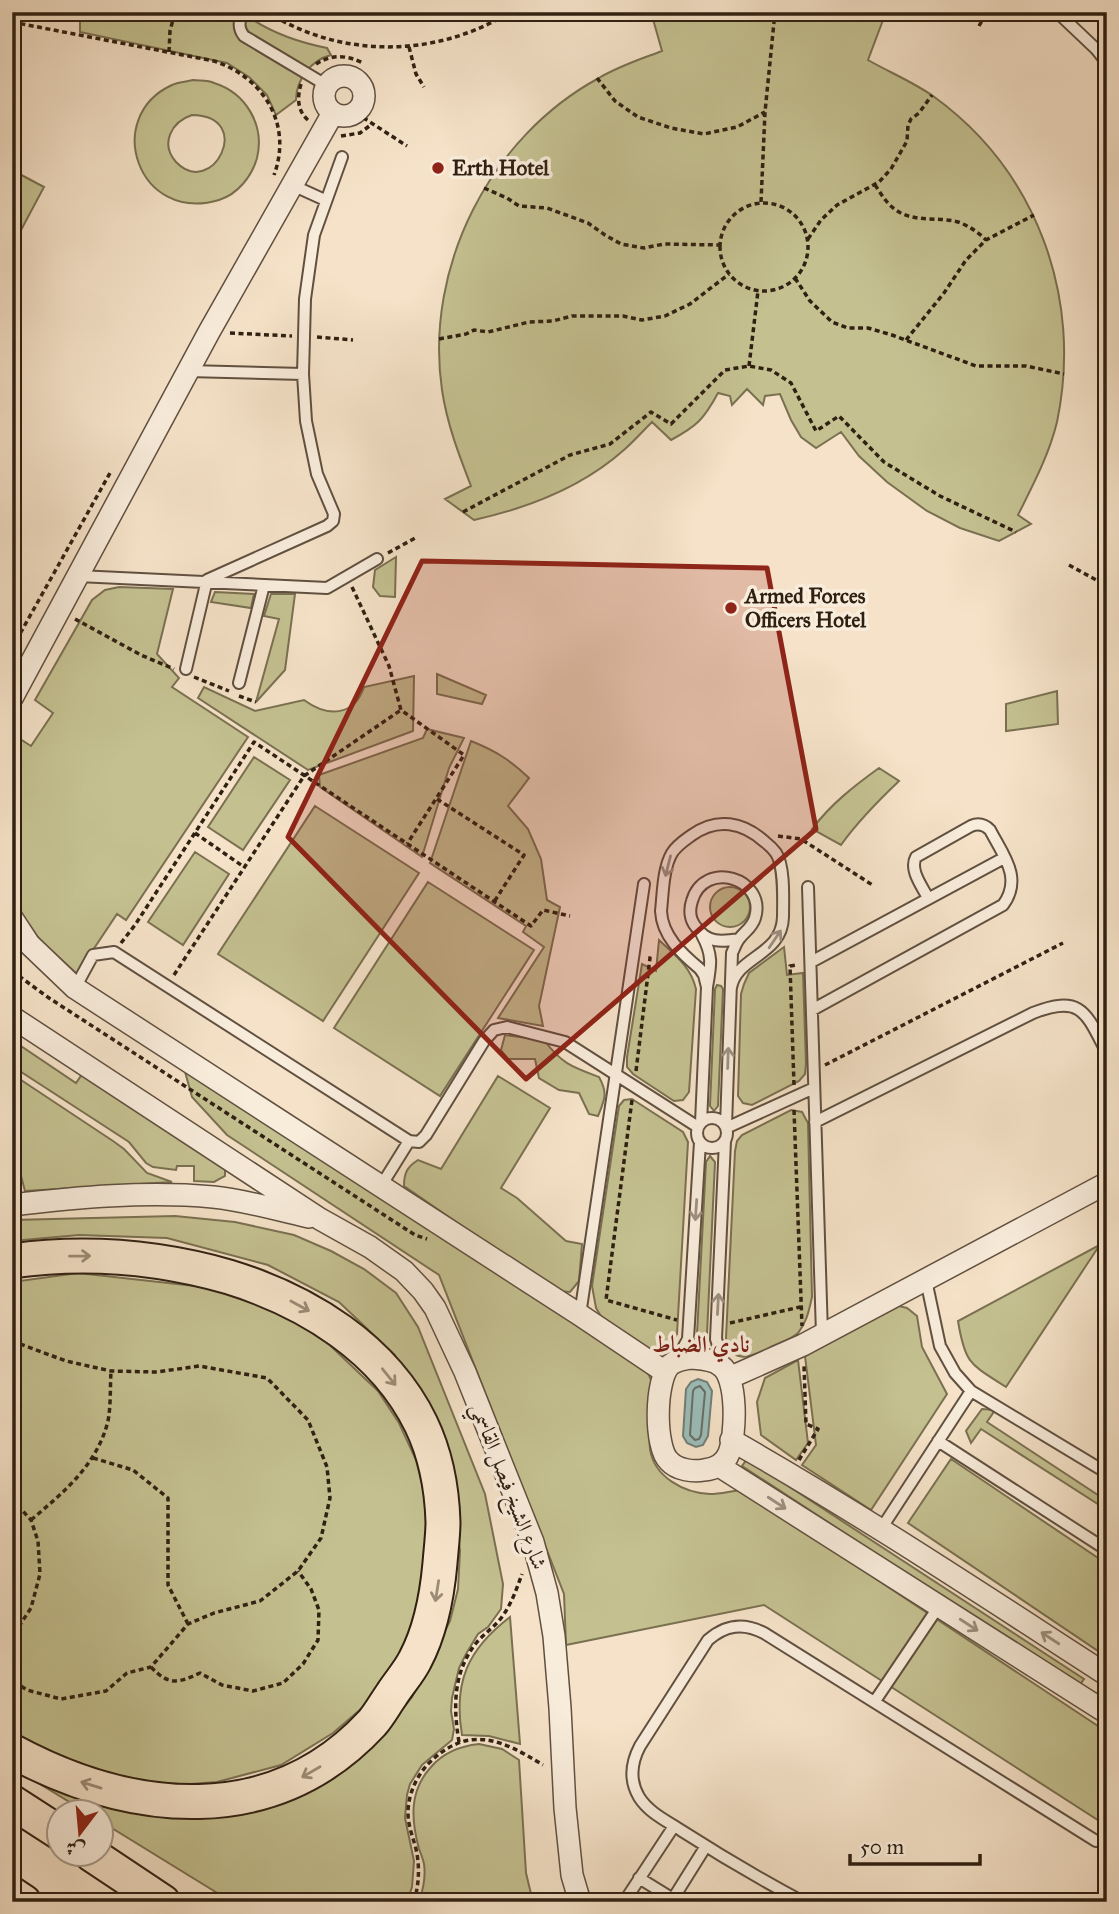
<svg xmlns="http://www.w3.org/2000/svg" width="1119" height="1914" font-family="'IM FELL Great Primer',Amiri,serif">
	<style>
		.green { fill: #c4c090; stroke: #7a7051; stroke-width: 2; fill-rule: evenodd }
		.water { fill: #9cbdb9; stroke: #717e76; stroke-width: 2 }
		.lines { fill: none; stroke-linecap: round; stroke-linejoin: round }
		.shore { stroke: #666e66; stroke-width: 2 }
		.service-casing { stroke: #615040; stroke-width: 14 }
		.minor-casing { stroke: #615040; stroke-width: 24 }
		.trunk-casing { stroke: #302012; stroke-width: 37 }
		.path { stroke: #302012; stroke-width: 3.5; stroke-dasharray: 5 3.5; stroke-linecap: butt }
		.service { stroke: #f8ecdb; stroke-width: 10 }
		.minor { stroke: #f8ecdb; stroke-width: 21 }
		.trunk { stroke: #f5e2c8; stroke-width: 33 }
		.oneway { stroke: #9e9081 }
		.oneway2 { stroke: #9c8b76 }
		.marked { fill: #8f2418; fill-opacity: 0.2; stroke: #8f2418; stroke-width: 5; stroke-linejoin: round }
		.poi-dot { fill: #8f2418; stroke: #f8ecdb; stroke-width: 2.5 }
		.labels { text-anchor: middle; stroke-width: 7; stroke-linejoin: round; paint-order: stroke }
		.poi-label { font-size: 21px; font-weight: bold; fill: #302012; stroke: #f8ecdb; text-anchor: start }
		.street-label { font-size: 21px; fill: #302012; stroke: #f8ecdb }
		.neighbourhood-label { font-size: 23px; font-weight: bold; fill: #7a1f14; stroke: #f8ecdb }
	</style>
	<rect width="100%" height="100%" fill="#f5e2c8"/>
	<filter id="stains"><feTurbulence type="fractalNoise" baseFrequency=".00286" numOctaves="4"/><feColorMatrix values="0 0 0 0 .2 0 0 0 0 .09 0 0 0 0 .02 0 0 0 .5 -.17"/></filter>
	<radialGradient id="worn" r=".72"><stop offset=".6" stop-color="#630" stop-opacity="0"/><stop offset="1" stop-color="#630" stop-opacity=".3"/></radialGradient>
	<path class="green" d="M80 12H242C266 31 297 42 327 48L331 55C311 60 296 80 296 100L276 115 267 95 249 77 227 63 80 32Z
		M651 12H886L868 60C889 72 913 82 933 96 1037 171 1083 298 1057 422 1049 455 1033 485 1018 515L1031 524 999 541 960 528 927 511 887 482 859 456 841 432 816 448 801 437 791 420 780 394 765 396 763 405 747 389 732 405 730 396 718 393C704 419 697 426 671 440L652 422C643 431 634 441 625 449 583 487 528 508 474 520L445 499 471 486C459 455 447 424 442 390 424 267 490 137 599 78 619 66 641 59 662 51Z
		M193 80C200 81 208 80 214 83 246 93 265 125 257 158 252 176 238 194 219 200 138 224 102 117 172 85 178 82 186 82 193 80ZM192 115C256 116 212 200 176 162 160 144 171 122 192 115Z
		M12 170 44 187 12 247Z
		M396 557 395 597 380 596 373 587 375 570Z
		M119 587 173 589 157 654 179 678 172 687 248 737 126 920 117 914 77 974 40 940 13 901 12 753 20 739 31 746 53 713 35 700 92 600 105 590Z
		M215 592 254 594 251 608 211 602Z
		M271 594H295L285 670 256 702 279 619 264 616Z
		M437 674 486 695 482 704 437 694Z
		M414 676 413 731 308 770 198 698 204 687 255 711 304 700C327 717 354 717 364 687Z
		M1057 691 1058 724 1006 731V704Z
		M427 729 464 738 449 768 422 857 320 787 319 775 423 738Z
		M471 741C496 751 510 760 529 778L508 806 528 829 541 859 547 900 560 907 539 1006 543 1026 498 1018 544 947 523 932 526 926 430 863Z
		M254 757 290 780 243 850 208 827Z
		M879 768 899 781C878 801 858 821 841 845L812 829C831 804 854 786 879 768Z
		M315 806 419 873 323 1021 218 954Z
		M195 852 229 874 183 945 148 922Z
		M428 882 534 950 440 1096 334 1028Z
		M710 907a20 20 0 1 1 40 0a20 20 0 1 1-40 0Z
		M659 940C675 955 691 967 696 989L689 1092 683 1100 674 1101 633 1074 627 1067V1057L642 964 656 971Z
		M784 947 787 975 803 973 806 1063 805 1074 799 1081 752 1105 743 1103 738 1096 741 994 744 984 749 973Z
		M717 985 721 986 723 989 718 1106 714 1111 710 1106 715 989Z
		M505 1035 544 1040C562 1064 572 1067 599 1077 608 1093 605 1099 598 1116L589 1114 579 1093 559 1090 539 1078 535 1059H508L501 1050Z
		M12 1040 76 1083 85 1070 225 1168V1176L214 1182 194 1181V1166H177L176 1170 153 1167 146 1163 129 1142 12 1066Z
		M184 1068 643 1366C660 1389 651 1396 650 1422 650 1430 649 1441 650 1449 654 1477 684 1493 710 1494 720 1494 731 1491 742 1490L1107 1732V1826L764 1605 566 1645 564 1594 439 1275 227 1135 192 1097Z
		M12 1074 113 1141 124 1149 147 1173 172 1182 25 1191 21 1176 12 1177Z
		M498 1076 550 1108 501 1188 517 1198 566 1241 582 1244 579 1281 570 1292 556 1291 404 1186C404 1173 407 1167 418 1160L441 1169Z
		M632 1099 683 1132 688 1142 677 1334 670 1346 662 1352H651L605 1323 596 1308 592 1286 619 1106 624 1100Z
		M791 1110 802 1112 808 1123 812 1297C809 1310 807 1322 798 1333 792 1339 781 1342 773 1346 754 1355 733 1368 726 1338L735 1151 737 1141 742 1135Z
		M710 1156 715 1162 707 1334 702 1338 697 1334 706 1162Z
		M175 1216 235 1222 294 1235 331 1251 364 1269 396 1293 418 1327 485 1494 503 1584 501 1609 488 1627 478 1634 466 1654 459 1668 452 1698 451 1711 454 1729 452 1740 422 1765 410 1784 407 1795 405 1818 414 1861 412 1887 407 1902H232L102 1822V1812H86L12 1767 183 1813 385 1731 412 1697 450 1621 458 1589 460 1551 447 1446 395 1355 339 1302 268 1265 167 1238 79 1235 12 1241V1220Z
		M1107 1241V1251L1099 1246 1006 1387C970 1364 965 1364 958 1321Z
		M78 1273 213 1288 269 1307 316 1332 378 1391 399 1423 416 1460 428 1508V1572L418 1611 400 1658 369 1702 333 1733 281 1765 217 1782 164 1786 109 1775 62 1759 12 1733V1282Z
		M899 1306 907 1308 917 1316 922 1347 947 1394 871 1510 802 1465 816 1445 805 1356Z
		M798 1360 808 1443 796 1460 761 1435 757 1402 765 1378Z
		M982 1409 995 1410 987 1422 1107 1501V1510L981 1429 971 1443 966 1431Z
		M747 1459 1084 1679 1079 1686 742 1466Z
		M951 1459 1107 1564V1657L908 1523Z
		M510 1617 520 1744 489 1736 462 1735C453 1682 468 1649 510 1617Z
		M479 1744 502 1749 519 1760 526 1873 533 1902H419C423 1890 426 1877 424 1864 423 1859 421 1854 419 1849 411 1819 409 1791 431 1767 443 1753 460 1746 479 1744Z"/>
	<path class="water" d="M698 1379 707 1382 712 1391 708 1436 703 1445 696 1447 687 1443 683 1436 686 1389 691 1382Z"/>
	<g class="lines">
		<path class="shore" d="M700 1386 705 1392 701 1435 699 1439 695 1440 690 1435 693 1391 695 1388Z"/>
		<defs>
			<path id="service" d="M244 12C238 21 238 28 244 36L326 85
				M1057 12 1096 49 1107 63
				M292 185 325 200
				M188 371 303 374
				M78 576 327 588 377 559
				M12 666 25 673
				M186 669 207 580 327 526 333 521 334 514 317 474 306 421 303 374 305 299 314 235 342 157
				M239 683 264 585
				M808 887 822 1334
				M811 962 1004 858
				M707 987 704 975 700 969C682 954 662 936 661 911 663 893 663 868 672 853 677 845 685 840 692 835 717 817 743 822 765 842 769 845 773 849 776 853 785 867 783 901 783 917 782 956 736 956 731 988
				M75 988 93 955 114 952 409 1141 381 1186
				M812 1010 1003 905C1023 878 1003 855 990 830 984 824 978 823 971 826L916 857C909 870 922 886 928 898
				M697 1133a15 15 0 1 1 30 0a15 15 0 1 1-30 0Z
				M815 1122 1033 1013C1082 994 1086 1013 1107 1053
				M701 1123 707 987C711 965 713 955 702 935
				M726 1126 732 953C734 949 736 943 739 939 745 931 752 928 755 918 767 878 704 859 692 901 689 910 690 920 696 927 707 943 721 942 739 939
				M726 1128 814 1088
				M409 1141 419 1142 426 1135 484 1041 494 1030 507 1027 565 1042 698 1127
				M926 1280 940 1346 955 1373 971 1391 1107 1473
				M580 1315 644 884
				M675 1359 682 1350 688 1339 700 1142
				M724 1364 716 1339 725 1141
				M938 1441 1107 1550
				M881 1529 971 1391
				M875 1701 939 1606
				M639 1878 673 1899
				M624 1902 674 1826
				M671 1902 706 1846
				M803 1902C762 1880 721 1856 682 1831 667 1821 649 1813 639 1797 629 1780 631 1763 640 1746L708 1640C725 1625 743 1622 764 1633L1096 1841"/>
			<path id="minor" d="M324 96a20 20 0 1 1 40 0a20 20 0 1 1-40 0Z
				M12 698 209 332 333 113
				M12 918 29 944 75 988 580 1315 665 1372
				M12 1017 320 1219 370 1247 404 1271 423 1291 435 1308 465 1372 533 1542 547 1593 554 1636 560 1708 565 1808 572 1875 580 1902
				M12 1205C79 1197 146 1191 213 1197 245 1200 277 1210 309 1217
				M690 1358C700 1359 713 1359 721 1366 738 1378 736 1434 729 1453 725 1464 715 1469 704 1470 693 1472 677 1470 669 1461 654 1447 655 1379 670 1365 676 1360 683 1359 690 1358Z
				M729 1378 803 1345 1107 1183
				M731 1440C860 1513 983 1595 1107 1675
				M719 1466 1107 1713"/>
			<path id="trunk" d="M12 1261C84 1251 159 1257 229 1277 307 1301 384 1348 421 1424 435 1453 442 1489 443 1522 443 1535 441 1550 440 1563 437 1597 431 1630 415 1660 409 1672 399 1683 392 1694 385 1704 379 1715 372 1723 272 1831 131 1815 12 1751
				M12 1802 60 1833
				M91 1854 163 1902
				M12 1894 24 1902"/>
		</defs>
		<use href="#service" class="service-casing"/>
		<use href="#minor" class="minor-casing"/>
		<use href="#trunk" class="trunk-casing"/>
		<path class="path" d="M267 12C341 59 437 58 510 12
			M12 22 214 61C263 77 293 124 274 175
			M979 26 987 12
			M409 47 416 74 424 87
			M169 52 170 31 175 12
			M316 64C332 54 347 55 363 63
			M597 78 615 101 638 117 671 128 704 134 737 127 765 112
			M301 84C297 98 297 111 309 121
			M356 113 407 146
			M341 136 360 133 372 124
			M875 185C880 192 885 201 892 207 911 224 937 216 958 222 969 226 978 232 986 240
			M484 188 507 198 519 206 547 208 588 223 605 235 621 244 644 248 664 244 720 245
			M761 202 765 112 775 12
			M720 247a44 44 0 1 1 88 0a44 44 0 1 1-88 0Z
			M808 239 821 220 837 205 879 182 891 169 907 141 908 125 911 119 919 113 932 95
			M795 278 810 301 832 322 848 328H868L892 335 976 366H1026L1064 374
			M230 333 292 336
			M317 337 353 340
			M439 339 466 334 474 330 488 332 529 322 553 321 572 316H623L642 320 665 316 690 304 729 274
			M906 340 944 293 966 260 986 240 1034 215
			M749 366 758 291
			M463 512 570 455 610 444 651 412 671 424 725 370 749 366 771 370 791 383 816 431 839 416 884 462 940 496 1016 532
			M388 553 417 537
			M1069 565 1107 586
			M352 587 389 666 401 710 464 755 407 844
			M75 619 141 655 174 669
			M12 648 110 473
			M194 677 229 691
			M239 696 256 702
			M437 799 524 855 494 902
			M195 833 244 867
			M778 836 801 839 874 886
			M121 943 135 925 254 742 531 926 543 910 570 916
			M12 971 49 998 415 1235 427 1239
			M174 975 304 776 401 710
			M825 1065 1063 943
			M636 1071 650 958H646
			M794 1085 790 966 797 965
			M632 1100 606 1300 677 1320
			M794 1110 802 1326
			M730 1323 800 1307
			M12 1341 66 1361 111 1371 157 1372 199 1366 267 1378 308 1420 327 1467 330 1498 321 1538 298 1571 260 1601 214 1613 188 1624 151 1667 127 1673 106 1691 61 1699 27 1690 12 1680
			M93 1458 133 1470 168 1498V1585L188 1624
			M799 1460 818 1429 806 1424 804 1365
			M12 1499 31 1520 38 1541 40 1574 31 1608 12 1637
			M31 1520C64 1492 97 1465 108 1421 111 1405 110 1387 111 1371
			M151 1667C169 1686 178 1683 200 1673L222 1685 253 1691 283 1683 303 1664 318 1640 319 1610 311 1589 298 1571
			M459 1742C453 1707 453 1671 477 1642 486 1632 497 1625 504 1614 512 1602 517 1588 522 1574
			M414 1902C419 1884 420 1867 416 1849 413 1837 408 1826 408 1813 408 1795 416 1777 428 1764 468 1724 501 1739 543 1765"/>
		<use href="#service" class="service"/>
		<use href="#minor" class="minor"/>
		<use href="#trunk" class="trunk"/>
	</g>
	<defs><path id="oneway-shaft" d="M-6 0H5M1.5-3L5.5 0L1.5 3" fill="none" stroke-width="1.6" stroke-linecap="round" stroke-linejoin="round" transform="scale(1.75)"/></defs>
	<g class="oneway">
		<use href="#oneway-shaft" transform="translate(668 866) rotate(104)"/>
		<use href="#oneway-shaft" transform="translate(775 939) rotate(-56)"/>
		<use href="#oneway-shaft" transform="translate(728 1058) rotate(-88)"/>
		<use href="#oneway-shaft" transform="translate(696 1210) rotate(94)"/>
		<use href="#oneway-shaft" transform="translate(718 1304) rotate(-87)"/>
		<use href="#oneway-shaft" transform="translate(777 1503) rotate(33)"/>
		<use href="#oneway-shaft" transform="translate(969 1625) rotate(33)"/>
		<use href="#oneway-shaft" transform="translate(1050 1638) rotate(-147)"/>
	</g>
	<g class="oneway2">
		<use href="#oneway-shaft" transform="translate(80 1256) rotate(-1)"/>
		<use href="#oneway-shaft" transform="translate(300 1306) rotate(29)"/>
		<use href="#oneway-shaft" transform="translate(389 1377) rotate(51)"/>
		<use href="#oneway-shaft" transform="translate(437 1591) rotate(99)"/>
		<use href="#oneway-shaft" transform="translate(311 1772) rotate(150)"/>
		<use href="#oneway-shaft" transform="translate(91 1785) rotate(-163)"/>
	</g>
	<path class="marked" d="M422 561 767 568 816 829 526 1079 288 837Z"/>
	<g class="poi-dot">
		<circle cx="438" cy="168" r="7"/>
		<circle cx="731" cy="608" r="7"/>
	</g>
	<g class="labels">
		<g class="poi-label">
			<text x="452" y="175">Erth Hotel</text>
			<text x="745" y="603">Armed Forces<tspan x="745" dy="24">Officers Hotel</tspan></text>
		</g>
		<g class="street-label">
			<text transform="translate(509 1486) rotate(69)" y="7">شارع الشيخ فيصل القاسمي</text>
		</g>
		<g class="neighbourhood-label">
			<text x="701" y="1352">نادي الضباط</text>
		</g>
	</g>
	<rect width="1119" height="1914" fill="none" stroke="#f5e2c8" stroke-width="42"/>
	<rect x="14" y="14" width="1091" height="1886" fill="none" stroke="#302012" stroke-width="3.5"/>
	<rect x="21" y="21" width="1077" height="1872" fill="none" stroke="#302012" stroke-width="2"/>
	<g transform="translate(80 1833) rotate(196)"><circle r="33" fill="#f8ecdb" stroke="#a89a8b" stroke-width="2"/>
	<path d="M0-5L12 26L0 18L-12 26Z" fill="#8f2418"/>
	<text y="-10" font-size="19" font-weight="bold" text-anchor="middle" fill="#302012">ش</text>
	</g>
	<path d="M850 1854v10h130v-10" fill="none" stroke="#302012" stroke-width="3.5"/>
	<text x="860" y="1854" font-size="21" fill="#302012" stroke="#f8ecdb" stroke-width="5" paint-order="stroke">50 m</text>
	<rect width="100%" height="100%" filter="url(#stains)"/>
	<rect width="100%" height="100%" fill="url(#worn)"/>
</svg>
